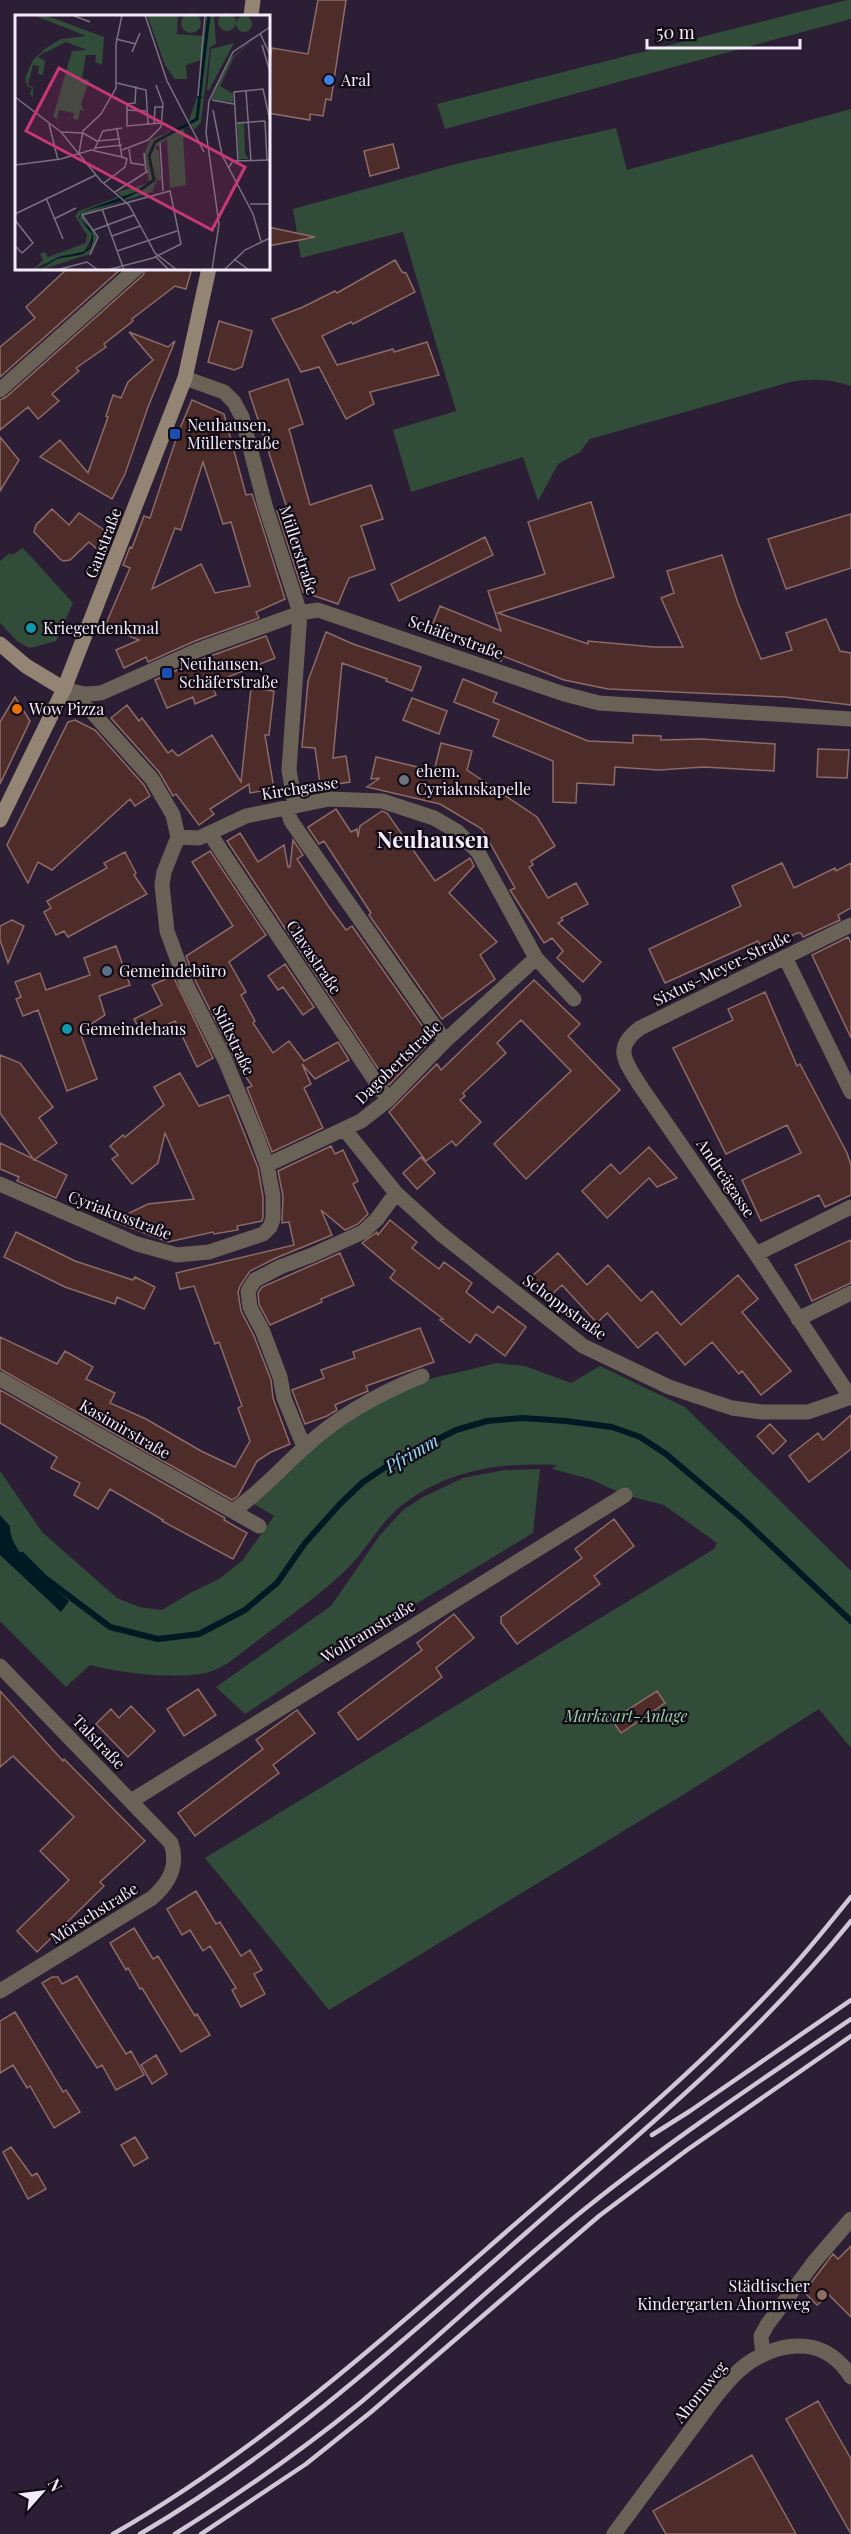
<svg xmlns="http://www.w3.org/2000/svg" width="851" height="2534" font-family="'Playfair Display',serif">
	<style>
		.green { fill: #314c39 }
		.water { fill: #001a24 }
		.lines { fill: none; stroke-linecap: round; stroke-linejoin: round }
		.stream { stroke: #001a24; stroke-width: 6 }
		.building { fill: #4e2c2a; stroke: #8d6b67; stroke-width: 1.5; fill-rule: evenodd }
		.street { stroke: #6b6257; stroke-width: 15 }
		.secondary { stroke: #938473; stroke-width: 15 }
		.rail { stroke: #d1c7d7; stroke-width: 4.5 }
		.shop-dot { fill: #3f7fe0; stroke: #110b15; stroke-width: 2 }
		.transit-dot { fill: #1a4fb4; stroke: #110b15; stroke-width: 2 }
		.culture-dot { fill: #0f9aa8; stroke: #110b15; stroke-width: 2 }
		.food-dot { fill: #e8710a; stroke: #110b15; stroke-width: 2 }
		.worship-dot { fill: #6b7280; stroke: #110b15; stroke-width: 2 }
		.service-dot { fill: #5c6f8a; stroke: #110b15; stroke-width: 2 }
		.education-dot { fill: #8d6e63; stroke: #110b15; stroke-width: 2 }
		.labels { text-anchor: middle; stroke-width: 4.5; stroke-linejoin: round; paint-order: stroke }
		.poi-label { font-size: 16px; fill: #f4ebfa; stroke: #110b15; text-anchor: start }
		.street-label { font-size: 16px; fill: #f4ebfa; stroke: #110b15 }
		.park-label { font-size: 16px; font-style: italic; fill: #9bd4ac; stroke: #110b15 }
		.water-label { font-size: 18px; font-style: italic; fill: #93daf5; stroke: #110b15 }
		.district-label { font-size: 22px; font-weight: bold; fill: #f4ebfa; stroke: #110b15 }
		.inset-river { fill: none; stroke: #001a24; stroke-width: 3 }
		.inset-road { fill: none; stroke: #7c7083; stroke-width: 1.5 }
		.view { fill: #ca3873; fill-opacity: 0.15; stroke: #ca3873; stroke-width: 3 }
		.inset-edge { fill: none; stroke: #f4ebfa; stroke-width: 3 }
	</style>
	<rect width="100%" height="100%" fill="#2c1e34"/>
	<path class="green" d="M847 0H851V19L445 129 437 104Z
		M851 109V386C829 379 813 378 790 382L590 439 580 452 558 464 538 501 523 457 411 492 393 430 456 411 403 232 301 258 293 209 456 164 616 128 627 170Z
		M23 548 73 603 56 641 30 648 18 642 0 623V561L10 553 12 555Z
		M497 1363 525 1366 571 1383 600 1366 685 1407 851 1571V1745L850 1747 819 1709 686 1793 329 2010 205 1858 714 1549 717 1543 664 1505 625 1495 590 1479 552 1469 557 1465C502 1463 456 1468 409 1500 381 1519 372 1543 349 1567 320 1595 286 1619 253 1644 241 1653 227 1666 212 1671 184 1681 119 1673 90 1665L66 1687 0 1621V1471L42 1532 117 1598 139 1607 162 1610 190 1593 219 1579 242 1561 274 1516 254 1504 297 1460 349 1418 421 1381Z
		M540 1469 533 1533 351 1643 245 1714 216 1687 331 1606 380 1535 403 1510 423 1497 463 1478 504 1470Z"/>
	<path class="water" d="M0 1515 10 1526C8 1551 51 1586 69 1601L61 1612 0 1555Z"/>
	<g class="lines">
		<path class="stream" d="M22 1555 45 1578 110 1627 158 1639 199 1634 245 1610 277 1583 305 1543 340 1504 363 1482 390 1464 456 1430 487 1421 522 1418 566 1421 612 1427 640 1437 666 1454 744 1520 851 1621"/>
	</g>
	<path class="building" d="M318 0H346L331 100 326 99 323 116 310 114V120L268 113V71L272 48 308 54Z
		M393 144 399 168 370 176 364 151Z
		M268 227 315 237 268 246Z
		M395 260 402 272 406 273 415 292 353 324 351 322 322 336 337 365 393 349 394 352 427 342 439 375 370 392 374 404 346 419 319 367 301 372 272 319 303 307 335 291 337 293Z
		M68 268H122L0 377V347L35 318 26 307Z
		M146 268H192L186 289 175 286 132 319 133 321 104 344 106 347 76 368 79 371 52 394 59 401 38 419 28 407 0 430V400L6 397 143 275Z
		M219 321 252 331 242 367 234 370 208 362Z
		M129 332 168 347 175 341 148 407 125 474 112 499 40 457 60 440 88 473 108 417 106 416 113 395 121 398 128 382 153 360Z
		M288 379 303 424 289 429 310 505 371 485 383 519 361 526 375 569 349 578 338 604 303 592 277 511 287 508 249 392Z
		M192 400 224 414 246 495 252 494 285 599 256 612 259 618 195 641 148 662 146 657 124 668 116 650 139 640 105 626 130 568 123 565 130 547 132 548 144 516 150 518 178 433ZM203 462 223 524 231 522 250 586 215 593 201 564 152 589 175 528 181 530Z
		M0 437 19 460 0 491Z
		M591 502 614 577 498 613 588 644V641L654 647H683L661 598 674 593 667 571 722 555 738 603 761 659 792 650 786 633 826 619 840 651 851 653V705L785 697 608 689 564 680 503 656 501 661 429 633 440 606 501 631 488 591 545 574 528 522Z
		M52 509 69 525 79 513 113 536 105 556 89 542 70 560 63 561 60 559 34 532 36 525Z
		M851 514V568L786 589 768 539Z
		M485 537 493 555 399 601 391 584Z
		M326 632 353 644 421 667 412 691 386 681 387 679 342 663 333 758 346 756 350 782 330 785V789L321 791 315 748 302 747 308 681Z
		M266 636 275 658 213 683 223 684 213 688 216 695 195 704 193 697 167 708 155 680 202 659Z
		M463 679 497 693 493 702 588 741 633 743V735L661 736V740L701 739 775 744 774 771 704 767 659 770 615 767 614 785 577 783 576 803 553 802V761L493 736 499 720 454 702Z
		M251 688 274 691 269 735H265L274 789 250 793 249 784 210 809 214 814 199 825 176 794 173 796 159 772 111 718 127 705 139 721 142 718 168 753 172 750 178 756 212 735 241 782Z
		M15 697 30 721 0 784V722Z
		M412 698 447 711 439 734 403 720Z
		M75 720 95 730 144 785 150 796 135 806 130 799 52 870 38 862 28 883 7 845 68 722Z
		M441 743 472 751 467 770 537 817 555 846 531 861 533 865 529 867 548 898 576 883 588 904 561 918 563 920 558 923 601 962 583 982 557 958 563 951 552 938 544 943 510 890 515 888 482 829 440 804 367 787 380 778 371 779 376 757 434 771Z
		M818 749 849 750 847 778 817 777Z
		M336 809 351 832 357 829 358 837 360 826 382 811 387 813 435 881 470 858 474 866 449 893 497 942 480 955 495 979 442 1019 369 915 371 913 324 841 319 844 309 829 308 827Z
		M240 833 258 862 284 845 288 867H290L293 840 303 855 297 859 329 907 346 930 352 926 426 1031 418 1037 425 1047 389 1085 227 841Z
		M210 851 266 935 229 962 246 992 241 995 255 1021 253 1023 273 1053 289 1041 304 1061 338 1042 349 1060 315 1079 302 1064 311 1084 304 1088 323 1128 272 1152 247 1088 252 1086 236 1062 196 982 186 956 233 926 192 862Z
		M125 852 136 873 134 875 147 894 68 937 64 931 56 935 44 912 51 908 47 901 107 868 104 863Z
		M782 863 794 888 835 868 836 871 851 863V908L838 915 840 920 803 937 801 933H797L763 950 758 941 665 983 649 949 741 906 732 886Z
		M12 920 24 926 8 963 0 940V926Z
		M848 937 851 943V1038L812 955Z
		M116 946 130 985 99 996 105 1015 88 1026 91 1032 81 1035 97 1079 67 1091 38 1010 23 1016 16 999 21 997 15 982 40 973 46 990 90 975 84 958Z
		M285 964 314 1007 303 1015 283 987 278 990 268 976Z
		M173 976 213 1058 197 1067 175 1021 143 1036 134 1019 162 1005 152 985Z
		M534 980 580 1024 568 1036 620 1090 526 1179 494 1144 571 1071 521 1020 497 1043 506 1053 463 1093 465 1096 460 1100 481 1122 456 1146 452 1141 426 1161 389 1112 437 1064 441 1070Z
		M765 992 797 1066 800 1064 847 1153 851 1165V1195L825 1207 819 1195 761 1221 742 1180 801 1153 787 1125 726 1154 673 1048 733 1020 728 1009Z
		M0 1055 20 1063 53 1107 39 1118 57 1143 34 1160 0 1113Z
		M180 1073 199 1106 229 1095 258 1168 263 1197V1217L262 1221 237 1226 238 1230 214 1234 213 1232 168 1242 113 1221 148 1204 194 1199 165 1133 158 1163 132 1184 112 1159 118 1155 110 1146 123 1135 125 1137 164 1105 154 1087Z
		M0 1143 67 1175 56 1198 17 1181 19 1177 0 1169Z
		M331 1146 335 1154 343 1150 358 1181 353 1184 368 1214 358 1224 345 1230 321 1210 332 1235 276 1258 250 1271 240 1286 238 1292 241 1311 254 1336 271 1380 273 1398 290 1444 271 1452 257 1461 238 1496 232 1500 0 1369V1337L57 1364 65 1351 93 1367 86 1379 115 1393 110 1403 146 1419 201 1451 235 1467 250 1441 238 1408 242 1406 219 1342 215 1344 194 1286 180 1289 176 1273 294 1245 289 1222 282 1223 283 1196 278 1171Z
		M649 1147 677 1178 657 1187 649 1178 607 1218 582 1191 611 1164 620 1174Z
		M421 1157 435 1173 417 1189 403 1173Z
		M390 1220 417 1242 412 1248 439 1269 444 1262 472 1283 466 1292 493 1313 498 1306 526 1327 505 1356 476 1334 470 1343 440 1320 443 1319 390 1278 395 1271 362 1243 377 1232 378 1235Z
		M16 1232 75 1261 133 1280 135 1277 155 1287 144 1309 117 1297 115 1304 65 1287 4 1257Z
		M851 1240V1283L812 1301 795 1265Z
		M340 1253 354 1285 321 1299 322 1302 270 1325 259 1304 258 1293 262 1287Z
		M558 1253 587 1285 608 1265 641 1301 652 1291 681 1325 738 1275 758 1299 742 1312 791 1371 761 1395 742 1371 739 1374 712 1342 685 1365 657 1332 638 1348 607 1313 597 1323 562 1285 548 1298 530 1278Z
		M420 1328 434 1362 366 1386 368 1391 335 1405 337 1410 327 1416 305 1424 292 1390 324 1378 321 1370 355 1358 353 1352Z
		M0 1390 225 1518 224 1520 247 1533 233 1559 162 1521 163 1520 110 1489 98 1509 74 1495 80 1483 51 1468 57 1457 0 1423Z
		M851 1415V1449L809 1482 789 1456 818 1433 823 1440Z
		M770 1424 786 1441 773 1454 757 1436Z
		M614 1519 634 1546 594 1576 600 1584 517 1644 501 1623V1617L582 1558 575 1549Z
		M454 1614 474 1638 436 1668 442 1677 358 1740 338 1713 422 1650 417 1643Z
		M198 1689 216 1715 184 1736 167 1709Z
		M0 1691 63 1761 64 1759 145 1841 100 1882 104 1886 37 1952 17 1931 69 1880 40 1851 74 1817 13 1756 0 1767Z
		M657 1691 665 1703 621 1733 612 1720Z
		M131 1706 155 1731 128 1757 96 1724 111 1709 119 1718Z
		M297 1710 315 1733 273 1765 279 1773 195 1836 178 1813 263 1749 256 1740Z
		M196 1891 216 1924 220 1922 241 1956 250 1950 262 1970 254 1974 265 1994 241 2007 232 1990 236 1988 210 1946 203 1951 190 1930 182 1935 167 1909Z
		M134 1928 153 1959 158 1956 195 2016 197 2014 210 2035 181 2052 142 1988 140 1989 128 1968 126 1970 110 1943Z
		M77 1976 126 2054 131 2051 144 2075 116 2090 102 2065 97 2068 42 1983 52 1977H58L62 1984Z
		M15 2012 63 2092 66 2090 80 2112 54 2128 30 2086 27 2088 13 2065 0 2073V2021Z
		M156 2055 167 2074 152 2084 141 2065Z
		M135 2137 148 2158 134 2166 121 2145Z
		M11 2147 32 2176 37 2173 46 2189 28 2199 3 2152Z
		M851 2246V2317L829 2295 817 2305 804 2292 833 2254 838 2259Z
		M818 2401 851 2459V2534L786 2419Z
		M752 2455 796 2534H666L653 2511Z"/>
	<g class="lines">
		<path class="street" d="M185 378 224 392 234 402 242 417 265 505 300 613 289 770 295 805
			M0 390 137 268
			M67 690 85 694 101 693 198 650 300 613 318 610 564 694 599 703 851 719
			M287 809 291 821 445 1041
			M210 834 388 1100
			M178 837 199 838 246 816 329 799 382 801 434 818 458 832 478 852 536 958 574 999
			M785 957 851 1092
			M345 1130 396 1193 441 1234 583 1346 669 1387 732 1408 762 1412H808L851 1397
			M267 1165 361 1121 388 1100 445 1041 536 958
			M0 1184 137 1244 177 1255 209 1252 263 1234 270 1227 273 1219V1196L267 1165 256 1135 225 1060 187 986 167 931 162 885 164 872 178 837 173 815 152 779 92 712 64 689
			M756 1254 851 1207
			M798 1319 851 1293
			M0 1379 259 1526
			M851 1398 756 1254 639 1084C625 1061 613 1048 640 1028L851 925
			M304 1447 284 1398 280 1377 263 1332 250 1307 248 1291 255 1280 280 1267 312 1255 363 1232 377 1219 396 1193
			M233 1511C261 1492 280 1469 305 1447 339 1415 380 1393 422 1376
			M0 1666 171 1843C179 1866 169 1883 152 1898L0 1991
			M131 1801 625 1495
			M763 2355 761 2336 767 2325 814 2262 851 2219
			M614 2534 716 2396C727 2383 738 2369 753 2360 788 2339 827 2339 851 2377"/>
		<path class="secondary" d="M251 16 253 0
			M0 644 26 666 64 689
			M0 820 64 689 185 378 209 268"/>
		<path class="rail" d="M652 2135 690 2111 851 2000
			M113 2534C258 2451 381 2341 506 2232 599 2151 694 2073 778 1983 804 1956 827 1926 851 1897
			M140 2534C282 2451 404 2340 527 2232 641 2132 756 2039 851 1921
			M175 2534C239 2494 301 2451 360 2403 436 2340 508 2270 586 2208 671 2140 761 2080 851 2019
			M201 2534 306 2464 371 2412 599 2216 687 2150 851 2036"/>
	</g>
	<circle class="shop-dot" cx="329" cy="80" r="6"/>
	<g class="transit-dot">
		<rect x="169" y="428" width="12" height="12" rx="3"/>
		<rect x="161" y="667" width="12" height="12" rx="3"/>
	</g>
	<g class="culture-dot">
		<circle cx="31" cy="628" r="6"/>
		<circle cx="67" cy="1029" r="6"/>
	</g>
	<circle class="food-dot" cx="17" cy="709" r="6"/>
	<circle class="worship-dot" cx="404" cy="780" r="6"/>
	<circle class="service-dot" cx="107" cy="971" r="6"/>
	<circle class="education-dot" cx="822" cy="2295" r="6"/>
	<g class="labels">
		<g class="poi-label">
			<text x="341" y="86">Aral</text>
			<text x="187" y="431">Neuhausen,<tspan x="187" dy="18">Müllerstraße</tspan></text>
			<text x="43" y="634">Kriegerdenkmal</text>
			<text x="179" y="670">Neuhausen,<tspan x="179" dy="18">Schäferstraße</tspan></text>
			<text x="29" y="715">Wow Pizza</text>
			<text x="416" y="777">ehem.<tspan x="416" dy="18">Cyriakuskapelle</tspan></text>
			<text x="119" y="977">Gemeindebüro</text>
			<text x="79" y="1035">Gemeindehaus</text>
			<text x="810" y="2292" text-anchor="end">Städtischer<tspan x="810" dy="18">Kindergarten Ahornweg</tspan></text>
		</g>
		<g class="street-label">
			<text transform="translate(103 543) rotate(-69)" y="6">Gaustraße</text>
			<text transform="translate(299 550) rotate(72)" y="6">Müllerstraße</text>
			<text transform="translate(456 637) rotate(20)" y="6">Schäferstraße</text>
			<text transform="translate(300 788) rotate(-9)" y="6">Kirchgasse</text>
			<text transform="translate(314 957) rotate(56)" y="6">Clavastraße</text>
			<text transform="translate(722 968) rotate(-26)" y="6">Sixtus-Meyer-Straße</text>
			<text transform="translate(234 1040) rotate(64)" y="6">Stiftstraße</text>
			<text transform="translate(398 1062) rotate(-44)" y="6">Dagobertstraße</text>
			<text transform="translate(726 1178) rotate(56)" y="6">Andreägasse</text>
			<text transform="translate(120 1215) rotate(21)" y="6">Cyriakusstraße</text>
			<text transform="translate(565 1307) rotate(36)" y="6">Schoppstraße</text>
			<text transform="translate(125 1429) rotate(30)" y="6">Kasimirstraße</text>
			<text transform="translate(368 1631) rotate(-31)" y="6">Wolframstraße</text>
			<text transform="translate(99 1742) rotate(46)" y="6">Talstraße</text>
			<text transform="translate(94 1913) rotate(-32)" y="6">Mörschstraße</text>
			<text transform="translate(700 2392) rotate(-51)" y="6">Ahornweg</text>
		</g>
		<g class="park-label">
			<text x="626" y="1722">Markwart-Anlage</text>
		</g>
		<g class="water-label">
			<text transform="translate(412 1454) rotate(-30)" y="6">Pfrimm</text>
		</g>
		<g class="district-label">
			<text x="433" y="848">Neuhausen</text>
		</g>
	</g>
	<g transform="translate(15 15)">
		<rect width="255" height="255" fill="#2c1e34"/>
		<path d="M166 8a10 10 0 1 1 20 0a10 10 0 1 1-20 0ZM203 7a9 9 0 1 1 18 0a9 9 0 1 1-18 0ZM18 0H30L89 22 87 50 80 47 81 40H71L67 63 74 65 66 89 69 96 65 95 63 105 58 104 59 98 44 95 42 104 38 102 57 36 72 35 51 27 27 39 23 42 30 46 28 60 23 59 24 51 18 50 13 70 18 72V82L15 79 17 73 12 71 10 63 18 45 31 33 46 24 71 21ZM132 0H163L162 19 188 21 186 45 171 50 172 64H160L150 50ZM191 0H199L201 29 195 32 189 82 184 81ZM221 9a8 8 0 1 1 16 0a8 8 0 1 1-16 0ZM244 19 219 42 205 71 218 79V87L196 84 216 43ZM219 28 194 75H192L196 34ZM182 82 189 83 186 107 179 115 174 106ZM222 108H229L230 139 234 144H224ZM167 112 172 122 168 123 171 170 155 173 152 124 140 133 144 136 146 165 143 166 140 152 142 165 137 177 111 185 102 177 134 168 129 139 135 125ZM103 182 106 184 77 194 108 186 66 200 82 222 75 239 25 255 43 243 65 240 75 234 78 225 77 222 69 237 46 241 17 255 28 245 25 239 30 237 33 242 71 228 72 220 60 201 64 196Z" fill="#314c39"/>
		<path d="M131 173 105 186 66 197 65 204 75 213 78 220V226L75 234 68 239 41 244 23 255 41 243 68 237 75 232 77 219 64 203 66 197Z" fill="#001a24"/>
		<path class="inset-river" d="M125 175 139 165 134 141 140 127 182 104 194 0"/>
		<path class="inset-road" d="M57 0 75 7M130 0 152 66 189 137M245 18 255 40M101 24 121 29M247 30 255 57M117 37 125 18M102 68 131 75 133 109M121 71 120 88 112 89V111L146 108M231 76 236 146M183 81 190 0M0 82 46 117 86 166 114 190 140 238 162 255M197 85 219 89M112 95 131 96M198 95 207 140 238 199 246 226M250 106 252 145M222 108 250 106M34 109 43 145M139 109 140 92H148M102 114 107 142M46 117 68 118 82 126M82 126 105 124M145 128 148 176M80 133 107 130M114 134 116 148 129 150M79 135 88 116 107 113M107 135 133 125 146 112 148 89 141 70M64 138 68 116 86 99 101 73V29L107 0M129 138 131 158M223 146 219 77 248 74 255 106M0 150 46 144 76 135 107 142M214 152 218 146 255 145M89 168 110 152 112 144 107 142M100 177 133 156M31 183 48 224M235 189H255M87 194 109 255M0 199 81 160M39 204 61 193M0 205 18 228 7 238 0 231M79 215 119 200M97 221 125 211M102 236 162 216M75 240 83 222 67 200 155 176 166 229 138 243 92 255M140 241 154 255M219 244 234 255M41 255 72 247 83 255M197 255 204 209 191 117 194 86 218 37 255 12M209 255 230 235 255 223"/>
		<path class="view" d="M44 53 230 152 197 215 11 116Z"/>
		<rect width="255" height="255" class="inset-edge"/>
	</g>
	<g transform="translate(42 2492) rotate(62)" stroke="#110b15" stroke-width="4.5" paint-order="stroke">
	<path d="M0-4.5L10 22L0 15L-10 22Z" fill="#f4ebfa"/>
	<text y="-9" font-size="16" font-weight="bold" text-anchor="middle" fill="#f4ebfa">N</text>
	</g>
	<path d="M647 39v9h153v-9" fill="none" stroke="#f4ebfa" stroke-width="3"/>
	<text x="656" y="39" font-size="18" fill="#f4ebfa" stroke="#110b15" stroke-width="4.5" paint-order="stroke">50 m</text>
</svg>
